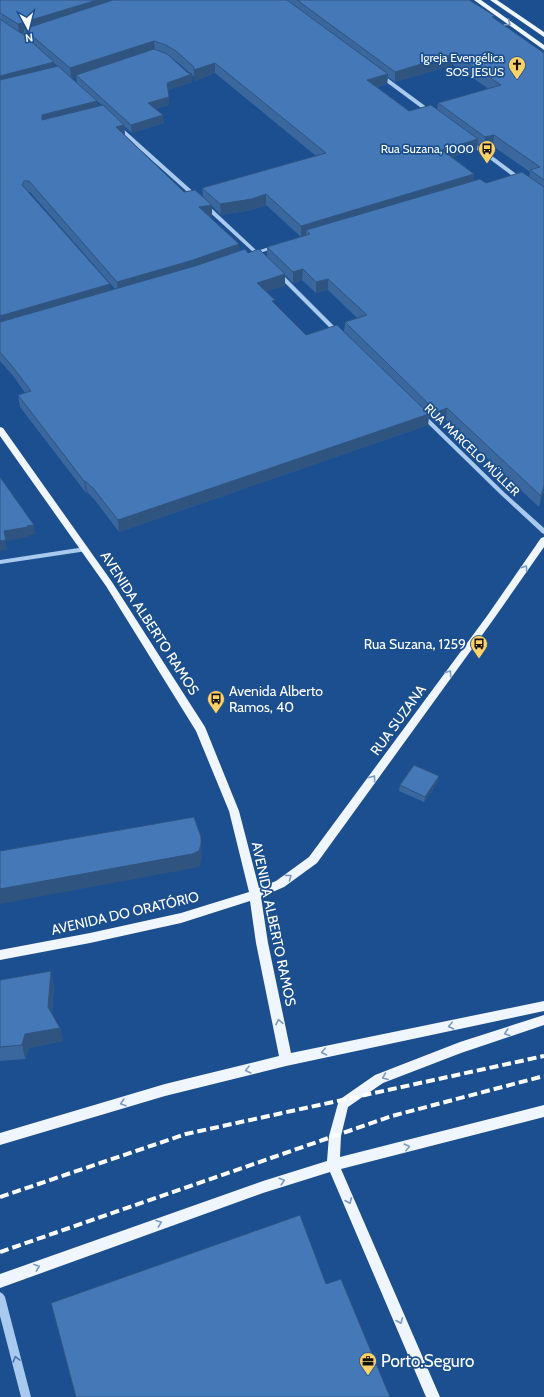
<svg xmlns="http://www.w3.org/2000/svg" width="544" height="1397" font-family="Cabin,sans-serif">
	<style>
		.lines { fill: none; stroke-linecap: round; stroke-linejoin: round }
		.minor { fill: #a9c9ee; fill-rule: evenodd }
		.major { fill: #f0f6ff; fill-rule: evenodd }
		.rail { stroke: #fff; stroke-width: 4; stroke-dasharray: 9 4; stroke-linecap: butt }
		.wall { fill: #3a679d; fill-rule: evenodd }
		.shaded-wall { fill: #305480 }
		.building { fill: #4478b7; stroke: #305480 }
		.oneway { stroke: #7b9ac1 }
		.oneway2 { stroke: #4674ac }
		.labels { text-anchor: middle; stroke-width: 3.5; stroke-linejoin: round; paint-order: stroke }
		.far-poi-label { font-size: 12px; fill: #fff; stroke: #1b4f8f; text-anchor: end }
		.far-street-label { font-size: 12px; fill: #fff; stroke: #1b4f8f }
		.street-label { font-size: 14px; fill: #fff; stroke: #1b4f8f }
		.poi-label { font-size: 14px; fill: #fff; stroke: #1b4f8f; text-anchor: end }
		.near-poi-label { font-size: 17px; fill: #fff; stroke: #1b4f8f; text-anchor: start }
	</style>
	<rect width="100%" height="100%" fill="#1b4f8f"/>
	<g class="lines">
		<path class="minor" d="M378 74H382L432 111V113H428L378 76Z
			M116 126H120L197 195V197H193L116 128Z
			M468 141H472L523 179V181H519L468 143Z
			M204 205H208L257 251 275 245 278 247 260 253 264 257 263 258H259L256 255H251L250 254 253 252 204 207Z
			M279 272 281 273 340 332V334H336L276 274Z
			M421 412 423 413 505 493 544 528V534L542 533 501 495 419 415V413Z
			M85 547H87L88 549 87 551 0 564V560Z
			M0 1292 3 1294 5 1297 31 1397H21L0 1316Z"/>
		<path class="major" d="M474 0H481L544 45V50Z
			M490 0H497L544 32V37Z
			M0 427 3 428 112 582 205 727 239 811 259 888 276 881 309 857 487 616 541 538 544 537V547L493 620 317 863 284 887 261 897 268 943 291 1053 544 1001V1011L286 1066 165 1096 0 1145V1133L165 1084 279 1056 256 943 250 901 181 923 90 943 0 960V950L90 933 181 913 249 892 229 811 196 731 106 586 0 436Z
			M544 1015V1025L461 1053 383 1083 348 1107 341 1136 340 1157 544 1105V1117L341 1169 440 1397H426L330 1172 263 1193 0 1288V1274L263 1181 327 1161 329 1136 339 1100 375 1075 460 1042Z"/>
		<path class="rail" d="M0 1197 186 1134 544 1056
			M0 1252 392 1116 544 1076"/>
	</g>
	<path class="wall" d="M0 0H469L495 16 494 18 544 53V491L539 507 446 420 436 423 429 416 428 425 119 532 94 499 87 492 86 493 20 407 18 395 25 393 14 377 0 361ZM170 57 176 61 190 73H188ZM54 63 58 67H54ZM453 65 489 89 438 103 437 110 409 111 377 87 387 84 388 77 395 82ZM215 73 316 156 202 188 203 197 184 192 125 135 124 126 132 133 164 123 155 109 169 105 168 90 192 82V75L194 77V81ZM76 77 77 83 72 78ZM97 101 102 105 97 106ZM478 143 484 148 493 146 530 172 529 177 486 183 473 181 474 174 452 157 477 150ZM28 192H30L115 289 111 290ZM266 205 301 237 306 235V236L267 247V257L248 253 239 251 209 217 212 216V206L221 215 252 210ZM285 275 293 283 302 280 316 293 328 290 357 318 345 322 344 332 306 335 275 304 266 291 285 286Z
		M438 782 424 802 399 791 400 785Z
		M0 980 54 985 52 1014 60 1028 63 1041 29 1048 25 1059 0 1061Z"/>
	<path class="shaded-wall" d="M97 0H129L24 29V33L19 34 18 24Z
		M154 41 155 52 76 75V77L71 78 70 68Z
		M454 54 453 65 395 82V72Z
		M54 62 55 72 0 86V76Z
		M215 63V73L194 81V70Z
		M192 74V82L167 91V83Z
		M388 74 387 84 366 90 367 80Z
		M169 97V105L148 111V103Z
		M97 101 98 111 42 120V115Z
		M163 115 164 123 132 133 131 125Z
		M124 125 125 135 116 127Z
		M494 135 493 146 484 148 485 137Z
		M478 139 477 150 441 160 442 150Z
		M474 174 472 184 306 230V235L301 237V226Z
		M266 194V205L252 210 221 215 220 204Z
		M212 205V216L199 218V207Z
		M239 244 240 255 118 293 117 282Z
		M303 269 302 280 293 283V272Z
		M285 274V286L257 294V283Z
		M328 279V290L316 293V282Z
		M110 284 111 295 0 327V316Z
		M447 408 446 420 436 423 437 412Z
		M429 414 428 425 119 532 118 520Z
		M84 481H85L87 492 86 493Z
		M544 486V491L539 507 541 496Z
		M34 525 35 534 29 535V537L6 541 7 550 0 551V541L4 531Z
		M439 776 438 782 424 802 425 797Z
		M201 837 202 858 200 866 194 868 0 904V889Z
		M51 971 54 985 51 1021 48 1007Z
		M60 1028 63 1041 29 1048 25 1059 22 1045 25 1034Z"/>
	<path class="building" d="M0 0H97L18 24 0 13Z
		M113 0H287L388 74 367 80 409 111 431 105 478 139 442 150 474 174 301 226 266 194 252 199 220 204 202 188 326 153 215 63 194 70V67L176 51 166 45 154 41 70 68 24 29Z
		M297 0H469L495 16 492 17 544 53V180L530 170 540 167 494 135 485 137 438 103 501 85 454 54 395 72Z
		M0 19 25 36 54 62 0 76Z
		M154 49 167 54 188 73 192 74 167 83 169 97 148 103 163 115 131 125 76 75Z
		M58 66 97 101 42 115V120L103 105 124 125 116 127 184 192 195 190 212 205 199 207 239 244 190 261 117 282 29 181H24L22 185 110 284 0 316V80Z
		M522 172 544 187V486L541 496 447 408 437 412 345 322 367 315 328 279 316 282 303 269 293 272 267 247 310 234 306 230 480 179 486 183Z
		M245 249 248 253 259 249 285 274 257 283 275 300 272 301 306 335 337 325 429 414 118 520 93 488 85 481H84L18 395 31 391 12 366 0 352V322L195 266Z
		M0 477 34 525 27 526 28 527 4 531 6 540 0 541Z
		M414 765 439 776 425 797 400 785Z
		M194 817 201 837V844L199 851 192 854 0 889V851Z
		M51 971 48 1007 60 1028 25 1034 22 1045 0 1047V980Z
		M300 1215 326 1284 341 1279 390 1397H76L51 1303Z"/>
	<defs><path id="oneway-chevron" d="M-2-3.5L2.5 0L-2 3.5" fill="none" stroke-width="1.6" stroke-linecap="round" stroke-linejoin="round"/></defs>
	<g class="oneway">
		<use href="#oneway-chevron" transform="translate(508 23) rotate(35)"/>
		<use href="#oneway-chevron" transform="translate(525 568) rotate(-55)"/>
		<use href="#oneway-chevron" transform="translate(449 673) rotate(-54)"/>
		<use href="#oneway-chevron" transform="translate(373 778) rotate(-54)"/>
		<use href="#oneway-chevron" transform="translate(289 877) rotate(-36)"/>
		<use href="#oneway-chevron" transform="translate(279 1022) rotate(-101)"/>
		<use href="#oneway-chevron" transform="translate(451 1026) rotate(168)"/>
		<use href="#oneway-chevron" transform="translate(507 1033) rotate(161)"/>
		<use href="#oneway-chevron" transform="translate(324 1052) rotate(168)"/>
		<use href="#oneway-chevron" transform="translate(248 1070) rotate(166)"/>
		<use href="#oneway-chevron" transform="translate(385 1077) rotate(158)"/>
		<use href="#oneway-chevron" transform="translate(123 1103) rotate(163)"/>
		<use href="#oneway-chevron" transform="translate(407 1147) rotate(-14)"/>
		<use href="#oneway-chevron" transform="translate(282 1181) rotate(-17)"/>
		<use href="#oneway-chevron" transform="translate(349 1201) rotate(67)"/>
		<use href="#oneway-chevron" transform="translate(159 1223) rotate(-20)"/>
		<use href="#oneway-chevron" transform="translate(37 1267) rotate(-20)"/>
		<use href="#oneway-chevron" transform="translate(400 1321) rotate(67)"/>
	</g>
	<use class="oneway2" href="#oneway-chevron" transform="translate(16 1359) rotate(-105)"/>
	<defs>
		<symbol id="church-pin" viewBox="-11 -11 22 30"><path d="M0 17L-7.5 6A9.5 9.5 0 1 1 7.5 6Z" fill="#ffd166" stroke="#1b4f8f"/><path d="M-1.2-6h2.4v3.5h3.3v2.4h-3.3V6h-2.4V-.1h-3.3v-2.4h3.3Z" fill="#111"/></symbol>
		<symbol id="bus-pin" viewBox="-11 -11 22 30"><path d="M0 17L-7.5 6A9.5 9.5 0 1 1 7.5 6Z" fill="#ffd166" stroke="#1b4f8f"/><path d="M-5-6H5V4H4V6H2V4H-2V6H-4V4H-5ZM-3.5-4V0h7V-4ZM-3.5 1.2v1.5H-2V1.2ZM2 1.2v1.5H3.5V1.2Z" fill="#111"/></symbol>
		<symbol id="office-pin" viewBox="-11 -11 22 30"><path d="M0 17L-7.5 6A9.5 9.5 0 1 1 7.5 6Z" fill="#ffd166" stroke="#1b4f8f"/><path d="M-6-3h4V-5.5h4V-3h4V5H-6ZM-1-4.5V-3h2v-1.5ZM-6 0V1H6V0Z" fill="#111"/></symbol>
	</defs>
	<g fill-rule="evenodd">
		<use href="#church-pin" x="507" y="55" width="20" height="27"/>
		<use href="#bus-pin" x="477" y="139" width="20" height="27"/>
		<use href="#bus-pin" x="469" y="634" width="20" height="27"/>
		<use href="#bus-pin" x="206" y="689" width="20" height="27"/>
		<use href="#office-pin" x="358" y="1351" width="20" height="27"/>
	</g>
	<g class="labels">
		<g class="far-poi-label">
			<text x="504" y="62">Igreja Evengélica<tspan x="504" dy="14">SOS JESUS</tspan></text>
			<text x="474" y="153">Rua Suzana, 1000</text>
		</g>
		<g class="far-street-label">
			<text transform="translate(472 450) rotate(44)" y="4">RUA MARCELO MÜLLER</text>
		</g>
		<g class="street-label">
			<text transform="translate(150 623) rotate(57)" y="5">AVENIDA ALBERTO RAMOS</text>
			<text transform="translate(398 720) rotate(-54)" y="5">RUA SUZANA</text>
			<text transform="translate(125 913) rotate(-13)" y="5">AVENIDA DO ORATÓRIO</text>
			<text transform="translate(274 924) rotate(78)" y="5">AVENIDA ALBERTO RAMOS</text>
		</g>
		<g class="poi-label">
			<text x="466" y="649">Rua Suzana, 1259</text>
			<text x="229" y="696" text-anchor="start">Avenida Alberto<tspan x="229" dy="16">Ramos, 40</tspan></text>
		</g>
		<g class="near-poi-label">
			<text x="381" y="1367">Porto.Seguro</text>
		</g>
	</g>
	<g transform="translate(28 28) rotate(173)" stroke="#1b4f8f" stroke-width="3" paint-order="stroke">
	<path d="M0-3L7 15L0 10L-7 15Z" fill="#ffffff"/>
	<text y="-6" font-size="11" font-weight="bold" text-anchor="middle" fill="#ffffff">N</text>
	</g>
</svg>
